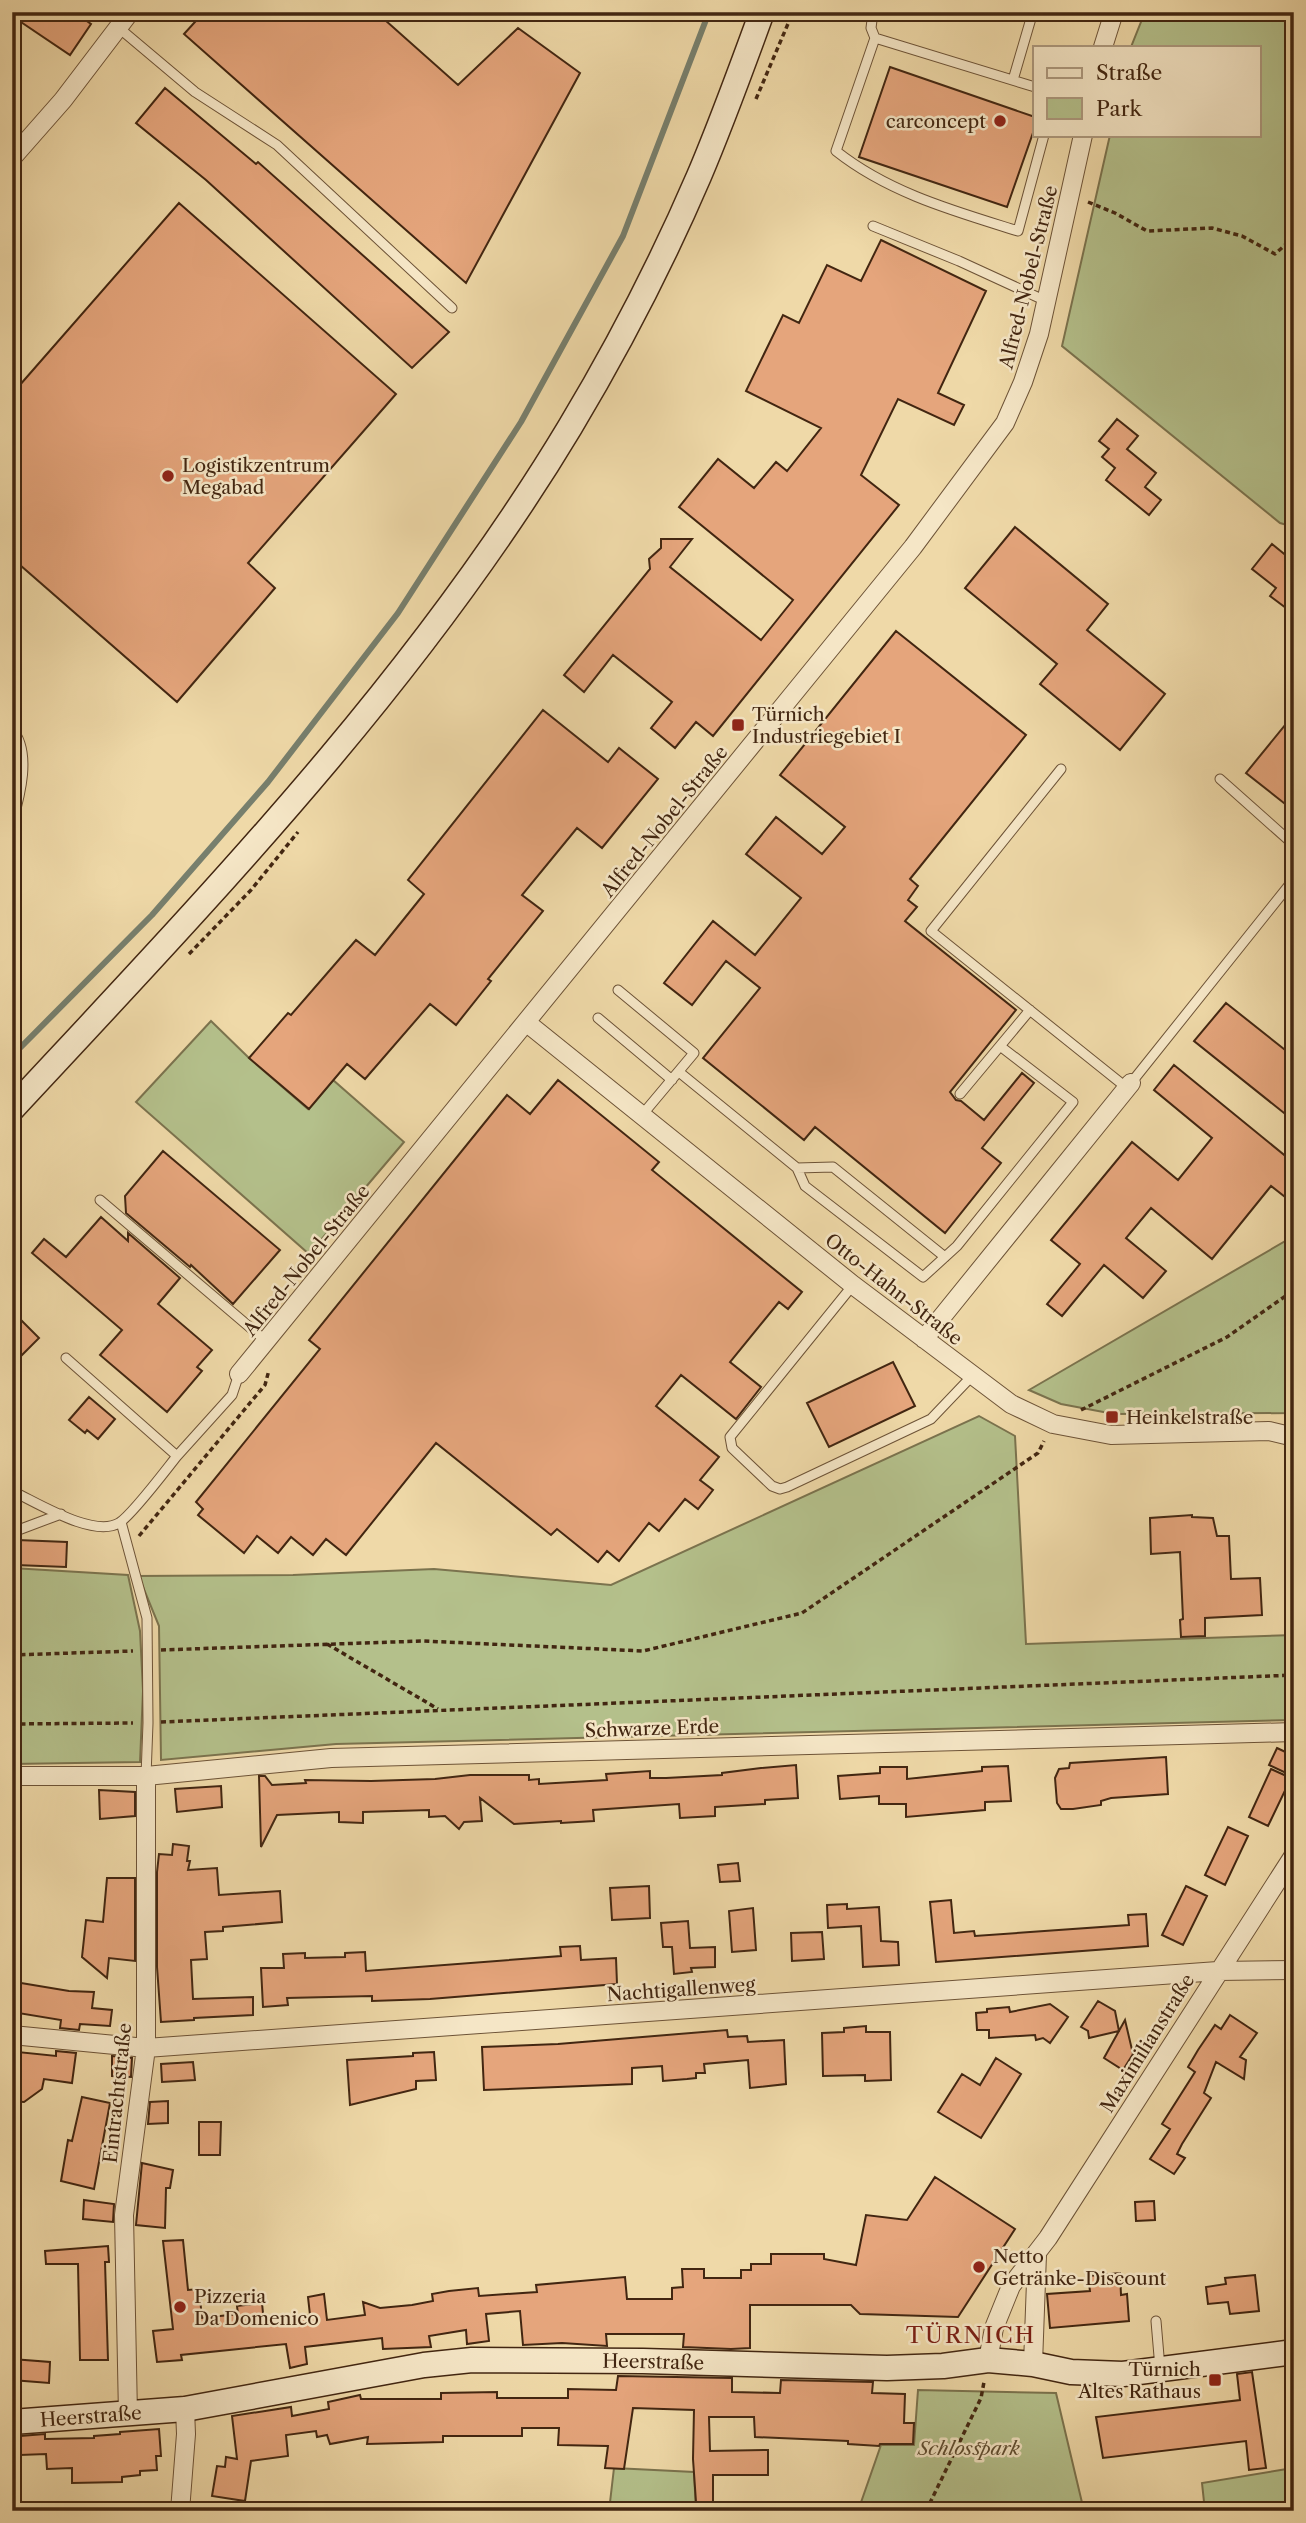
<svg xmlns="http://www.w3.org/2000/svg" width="1306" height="2523" font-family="'Libre Caslon Text',serif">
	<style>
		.green { fill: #b4c08b; stroke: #7b734e; stroke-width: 2 }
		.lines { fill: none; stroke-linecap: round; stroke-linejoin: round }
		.stream { stroke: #777f6d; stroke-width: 6 }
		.building { fill: #e5a57c; stroke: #422611; stroke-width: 2 }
		.service-casing { stroke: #6d5337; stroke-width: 11 }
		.minor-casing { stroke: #6d5337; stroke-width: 20 }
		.secondary-casing { stroke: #422611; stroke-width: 27 }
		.path { stroke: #422611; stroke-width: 3.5; stroke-dasharray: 5 3.5; stroke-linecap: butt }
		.service { stroke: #f5e6c6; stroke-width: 9 }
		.minor { stroke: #f5e6c6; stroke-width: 18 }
		.secondary { stroke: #f5e6c6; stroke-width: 24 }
		.poi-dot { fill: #8f2418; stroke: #f5e6c6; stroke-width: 2.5 }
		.labels { text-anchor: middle; stroke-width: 5; stroke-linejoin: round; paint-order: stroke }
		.poi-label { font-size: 19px; fill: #422611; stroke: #f5e6c6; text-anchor: start }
		.street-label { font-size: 19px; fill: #422611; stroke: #f5e6c6 }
		.park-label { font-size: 19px; font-style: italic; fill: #5e4c30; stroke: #f5e6c6 }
		.quarter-label { font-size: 23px; letter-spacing: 2px; fill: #7a1f14; stroke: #f5e6c6 }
	</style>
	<rect width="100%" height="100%" fill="#efd9a8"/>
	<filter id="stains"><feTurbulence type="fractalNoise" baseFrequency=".00286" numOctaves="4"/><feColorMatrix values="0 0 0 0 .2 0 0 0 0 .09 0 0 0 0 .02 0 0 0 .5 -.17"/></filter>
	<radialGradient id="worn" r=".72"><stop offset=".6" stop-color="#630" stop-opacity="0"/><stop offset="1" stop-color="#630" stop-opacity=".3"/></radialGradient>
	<path class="green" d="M1145 12H1294V527L1280 523 1062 346 1110 135H1259V47H1131Z
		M211 1021 249 1058 308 1109 333 1080 404 1142 309 1254 136 1102Z
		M1294 1236V1413L1114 1414 1061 1404 1029 1390Z
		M979 1416 1015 1436 1026 1644 1294 1635V1720L336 1744 161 1760 159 1626 141 1582 137 1576 293 1575 434 1569 611 1585Z
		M12 1568 128 1575 140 1631 143 1691 140 1762 12 1764Z
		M918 2390 1056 2393 1084 2511H858L881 2445H914Z
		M614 2468 694 2472 696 2511H609Z
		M1293 2468 1294 2511H1205L1202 2483Z"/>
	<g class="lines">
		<path class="stream" d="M12 1056 152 915 268 782 398 613 521 422 623 236 709 12"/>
	</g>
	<path class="building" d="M12 12H74L91 24 70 55 12 16Z
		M204 12H376L458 85 518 28 580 73 466 283 184 34Z
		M890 67 1035 117V127L1007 207 859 157Z
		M165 88 256 164 258 162 449 332 412 368 206 180 136 123Z
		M179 203 396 394 248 563 275 588 177 702 12 558V394Z
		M881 240 986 291 938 393 964 405 954 425 898 399 861 475 899 505 713 736 696 722 675 748 651 728 672 702 613 655 584 692 564 675 650 569 649 559 661 548V539H692L670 567 761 640 793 600 679 507 718 459 754 488 776 462 787 471 821 428 746 391 783 315 799 323 827 265 861 281Z
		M1117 419 1138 436 1127 449 1156 473 1145 487 1161 500 1149 515 1106 480 1115 468 1102 457 1109 449 1099 441Z
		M1015 527 1108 604 1087 630 1165 694 1120 750 1040 684 1057 664 965 588Z
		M1272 544 1294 562V614L1270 596 1276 588 1252 569Z
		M896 631 1026 735 910 879 918 886 908 900 917 907 905 921 1016 1010 950 1092 956 1100 961 1101 984 1120 1022 1073 1034 1083 982 1148 1001 1163 945 1233 815 1127 804 1140 703 1058 760 988 726 961 692 1005 664 983 713 921 755 955 801 898 746 854 776 817 822 854 845 827 780 775Z
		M543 710 608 762 619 748 658 779 602 848 577 828 522 895 543 911 488 979 491 981 456 1025 430 1004 365 1079 347 1064 309 1109 249 1058 288 1013 291 1015 356 940 375 955 424 894 408 880Z
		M1294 714V811L1246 773Z
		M1226 1003 1294 1057V1121L1194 1041Z
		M1174 1065 1294 1163V1204L1271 1186 1212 1259 1151 1208 1126 1238 1166 1271 1143 1298 1104 1265 1062 1316 1047 1304 1080 1264 1051 1240 1132 1142 1178 1180 1212 1138 1154 1090Z
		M558 1080 659 1162 652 1170 802 1292 788 1309 779 1302 730 1362 761 1387 736 1419 681 1375 656 1406 719 1457 700 1480 713 1490 698 1509 685 1499 659 1531 649 1523 619 1561 607 1551 598 1562 557 1529 551 1535 436 1443 346 1555 326 1539 313 1555 291 1537 278 1553 257 1536 244 1553 198 1515 203 1509 196 1502 320 1349 309 1340 507 1095 530 1114Z
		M163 1151 280 1250 233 1304 191 1265 190 1267 126 1213 125 1196Z
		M101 1217 128 1241V1233L180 1278 158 1304 212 1350 197 1367 202 1371 167 1412 100 1355 122 1330 32 1253 44 1239 66 1257Z
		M12 1311 39 1338 12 1365Z
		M893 1362 915 1406 829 1447 807 1403Z
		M89 1397 115 1419 98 1439 87 1430 85 1433 69 1420Z
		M1192 1515V1517L1213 1518 1217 1536H1229L1231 1579 1260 1578 1262 1615 1205 1618V1636L1181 1637 1180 1620 1183 1619 1180 1552 1151 1554 1150 1518Z
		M17 1540 67 1542 66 1567 16 1565Z
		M1277 1748 1294 1756 1286 1773 1269 1765Z
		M1166 1757 1168 1794 1111 1798 1101 1801V1805L1073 1809H1061L1057 1803 1055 1778 1059 1769 1069 1768 1070 1763Z
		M796 1765 798 1798 765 1800V1804L715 1807V1816L680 1818 679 1804 593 1810 594 1821 561 1823V1821L514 1824 480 1798 482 1821 464 1822 459 1829 445 1816 429 1817V1810L363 1812V1823L339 1822V1812L277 1815 261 1847 259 1776H265L272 1785 306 1783 305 1780 371 1781 435 1779 470 1775H529V1780L539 1779V1784L607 1780 606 1774 650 1771V1778H666L722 1775V1773L761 1768Z
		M1008 1766 1011 1801 985 1802V1810L906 1817V1804H879V1796L840 1799 838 1776 880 1773V1767H907V1779L982 1771V1767Z
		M1271 1769 1291 1778 1268 1826 1249 1817Z
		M221 1786 222 1807 177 1812 175 1789Z
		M99 1790 135 1792V1816L100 1819Z
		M1228 1827 1248 1836 1225 1885 1205 1875Z
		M173 1844 189 1846 187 1861H190L188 1870 217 1868 219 1895 280 1891 282 1922 223 1927V1931L205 1932 207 1959 191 1960 193 1999 253 1997V2015L194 2018V2020L161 2022 157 1967V1872L159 1854 172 1855Z
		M738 1863 740 1881 720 1882 718 1865Z
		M107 1878H135V1961L109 1958 107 1978 82 1957 86 1920 103 1922Z
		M649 1886 650 1918 612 1920 610 1888Z
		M1186 1886 1207 1896 1183 1945 1162 1935Z
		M951 1900 954 1933 974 1931 975 1936 1129 1925 1128 1915 1146 1914 1148 1946 936 1962 930 1902Z
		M847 1904V1909L879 1907 881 1941 898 1942 899 1965 863 1967 861 1926 828 1928 827 1905Z
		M753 1908 756 1950 732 1952 729 1911Z
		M688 1921 690 1948 715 1947V1967L691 1968 692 1972 674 1974 672 1947H663L661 1923Z
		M822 1932 824 1959 792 1961 791 1933Z
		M580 1946 581 1960 616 1958 617 1984 430 1999 372 2001V1996L287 1998 288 2005 263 2007 261 1968H284L283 1954 305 1953V1958L345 1957V1953L365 1952 366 1971 561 1956 560 1947Z
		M15 1982 69 1991 94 1992 92 2008 112 2010 110 2026 80 2024 79 2030 60 2028 61 2020 12 2012Z
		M1098 2001 1115 2011 1119 2031 1089 2038 1088 2031 1081 2027Z
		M1050 2004 1068 2017 1050 2043 1043 2038 1036 2040 1035 2035 989 2038V2030H977L976 2013 987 2012V2009L1009 2007 1010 2012Z
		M1230 2015 1257 2033 1240 2057 1246 2060 1244 2079 1216 2062 1204 2093 1211 2098 1182 2144 1177 2154 1185 2158 1174 2174 1150 2159 1170 2129 1162 2124 1195 2072 1188 2067 1198 2050 1215 2025 1221 2029Z
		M1125 2020 1133 2054 1123 2070 1104 2058Z
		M866 2026V2032H890L891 2080 865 2081V2075L823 2076 822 2033 844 2032V2028Z
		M727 2030 728 2037 747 2036 748 2042 784 2040 786 2084 750 2088 748 2060 704 2064 705 2073H696V2078L687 2079 663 2081 662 2066 632 2068V2084L484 2090 482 2047 558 2044Z
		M56 2051 76 2053 72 2083 44 2079 42 2089 24 2102 12 2101 18 2052 56 2056Z
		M434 2052 436 2080 416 2081V2089L350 2105 347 2060 413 2056V2053Z
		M112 2056 132 2058 131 2077 112 2076Z
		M996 2058 1021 2074 981 2138 938 2112 962 2074 980 2085Z
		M193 2062 195 2080 162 2082 161 2064Z
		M82 2097 110 2103 94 2189 61 2181 68 2140 72 2141Z
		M168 2101V2123L148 2124 150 2102Z
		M199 2122H221L220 2155H199Z
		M142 2163 173 2170 170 2188H166L165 2228 136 2225Z
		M935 2177 1015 2229 958 2317 860 2314 851 2305H750V2348L731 2349 683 2347 684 2334H606L607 2346 562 2343 523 2345 520 2311 486 2314 489 2341 467 2344 466 2330 429 2336 431 2347 383 2349 382 2338 305 2347 307 2364 290 2368 286 2344 181 2355 182 2360 157 2362 153 2331 173 2329 163 2241 183 2240 188 2290 199 2289 202 2318 238 2314 237 2306 262 2303 264 2323 310 2315 308 2297 324 2294 327 2320 365 2315 363 2302 380 2308 412 2305 433 2301 432 2294 449 2291 478 2288 479 2296 537 2292 536 2285 625 2277 627 2299H672V2288L683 2287 682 2269H704V2278H741V2270H751V2264H771V2254H824V2259L856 2265 866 2215 907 2220Z
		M84 2200 114 2204 113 2222 83 2219Z
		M1154 2201 1155 2220 1136 2221 1135 2202Z
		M108 2246 109 2262H105L108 2360H80L78 2264H46L45 2251Z
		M1120 2273 1121 2295 1127 2294 1129 2321 1050 2328 1047 2294 1090 2291 1088 2276Z
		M1255 2275 1259 2311 1230 2314 1228 2302 1208 2304 1206 2287 1226 2284 1225 2278Z
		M12 2359 50 2362 49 2383 12 2380Z
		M1252 2372 1266 2468 1249 2470 1246 2441 1103 2458 1096 2417 1240 2400 1237 2374Z
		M618 2376 732 2378V2392L780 2393 781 2380 873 2382 872 2393 905 2394 904 2423H914L913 2444H880L879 2446 848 2444V2441L755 2437 754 2417H709L710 2451 768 2450V2475H713V2502H696L693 2459 694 2410 633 2408 624 2469 605 2468 608 2446 558 2445 559 2428H522V2436H443V2442L367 2444 368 2437 330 2444 327 2435 317 2437 316 2431 286 2435 288 2456 251 2461 245 2501 212 2496 217 2466 225 2467 226 2457 237 2459 232 2416 291 2407 292 2416 329 2409 328 2402 360 2395 361 2399H441V2393L497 2392V2398H568V2389L616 2390Z
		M159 2429 161 2456H156L157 2470 140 2471V2475L122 2477V2482L72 2483V2468L47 2469 46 2454 20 2455V2436L45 2434V2439L94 2438V2436L120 2434V2432Z"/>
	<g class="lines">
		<defs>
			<path id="service" d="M438 12 440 15
				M873 12 871 28 875 38
				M119 28 195 92 277 145 452 308
				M1013 80 1032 15 1024 12
				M1035 87 875 38 836 151C889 193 954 211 1018 231L1044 135
				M873 226 959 261 1046 301
				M12 729C32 752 20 796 12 823
				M1061 769 931 931 1127 1088
				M1220 779 1294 845
				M618 990 694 1053 642 1115
				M598 1018 672 1080
				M679 1072 797 1168 805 1186 923 1277 957 1246 1073 1102 1000 1046
				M1131 1083 1294 879
				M960 1094 1030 1010
				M797 1168 833 1167 945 1257
				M100 1200 266 1341
				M853 1285 730 1437 732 1448 772 1486 780 1489 787 1487 931 1419 972 1376
				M66 1358 177 1456 232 1395 239 1374
				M12 1491C38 1503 93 1538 119 1523 132 1515 165 1471 177 1456
				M121 1522 147 1618 148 1723 146 1776
				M12 1530 21 1529 61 1514
				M1156 2321 1160 2368"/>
			<path id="minor" d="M1103 47 1114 12
				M12 158 63 100 130 12
				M527 1023 853 1285 1011 1404 1053 1424 1111 1435 1269 1431 1294 1437
				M924 1339 1131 1083
				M239 1374 913 547 1005 423 1023 382 1039 334 1083 135
				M12 1776H146L331 1758 1294 1732
				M12 2035 146 2048 1218 1971 1294 1970
				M988 2360 994 2328 1011 2286 1048 2238 1294 1855
				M1033 2364 1037 2254
				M128 2415 124 2215 146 2048V1776
				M180 2511 186 2434 185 2409"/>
			<g id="secondary">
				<path d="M12 1109C212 894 418 680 570 427 618 347 662 262 699 176 722 122 742 67 762 12"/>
				<path id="s1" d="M12 2422 185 2409 424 2365 472 2360 643 2361 887 2368 943 2366 988 2360 1033 2364 1071 2372 1123 2374 1294 2352"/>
			</g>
		</defs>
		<use href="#service" class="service-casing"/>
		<use href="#minor" class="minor-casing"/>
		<use href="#secondary" class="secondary-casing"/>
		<path class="path" d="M756 99 793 12
			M1088 202 1115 213 1147 231 1212 228 1242 236 1275 254 1294 237
			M189 954 251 890 298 832
			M1081 1410 1227 1337 1294 1290
			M139 1536 265 1385 269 1370
			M327 1644 438 1709
			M161 1650 423 1641 643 1651 802 1613 1038 1453 1044 1441
			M12 1655 133 1651
			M161 1722 1294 1675
			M12 1724 133 1723
			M926 2511 981 2398 984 2382"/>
		<use href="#service" class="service"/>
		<use href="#minor" class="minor"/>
		<use href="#secondary" class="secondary"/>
	</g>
	<g class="poi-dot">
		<circle cx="1000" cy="121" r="7"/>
		<circle cx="168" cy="476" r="7"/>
		<rect x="731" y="718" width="14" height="14" rx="3.5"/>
		<rect x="1105" y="1410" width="14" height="14" rx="3.5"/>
		<circle cx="979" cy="2267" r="7"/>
		<circle cx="180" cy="2307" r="7"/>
		<rect x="1208" y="2373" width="14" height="14" rx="3.5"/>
	</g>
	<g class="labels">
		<g class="poi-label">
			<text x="986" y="128" text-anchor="end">carconcept</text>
			<text x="182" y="472">Logistikzentrum<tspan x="182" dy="22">Megabad</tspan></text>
			<text x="752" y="721">Türnich<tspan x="752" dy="22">Industriegebiet I</tspan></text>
			<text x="1126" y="1424">Heinkelstraße</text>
			<text x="993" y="2263">Netto<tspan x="993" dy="22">Getränke-Discount</tspan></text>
			<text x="194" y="2303">Pizzeria<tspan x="194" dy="22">Da Domenico</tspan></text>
			<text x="1201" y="2376" text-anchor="end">Türnich<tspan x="1201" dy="22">Altes Rathaus</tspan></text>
		</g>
		<g class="street-label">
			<text transform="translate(1028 277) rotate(-76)" y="7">Alfred-Nobel-Straße</text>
			<text transform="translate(664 821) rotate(-51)" y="7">Alfred-Nobel-Straße</text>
			<text transform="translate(306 1260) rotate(-51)" y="7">Alfred-Nobel-Straße</text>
			<text transform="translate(894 1289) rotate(38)" y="7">Otto-Hahn-Straße</text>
			<text transform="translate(652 1728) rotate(-2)" y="7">Schwarze Erde</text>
			<text transform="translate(681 1989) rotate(-4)" y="7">Nachtigallenweg</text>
			<text transform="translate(1147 2043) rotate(-58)" y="7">Maximilianstraße</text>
			<text transform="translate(117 2093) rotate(-84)" y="7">Eintrachtstraße</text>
			<text dy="7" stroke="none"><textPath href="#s1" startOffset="646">Heerstraße</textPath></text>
			<text dy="7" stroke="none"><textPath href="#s1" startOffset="79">Heerstraße</textPath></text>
		</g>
		<g class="park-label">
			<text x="969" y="2455">Schlosspark</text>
		</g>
		<g class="quarter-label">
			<text x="971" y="2343">TÜRNICH</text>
		</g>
	</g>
	<rect width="1306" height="2523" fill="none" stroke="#efd9a8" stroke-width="42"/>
	<rect x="14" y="14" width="1278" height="2495" fill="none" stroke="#422611" stroke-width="3.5"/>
	<rect x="21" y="21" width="1264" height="2481" fill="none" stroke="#422611" stroke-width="2"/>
	<rect x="1033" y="46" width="228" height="91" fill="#f5e6c6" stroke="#ad997e" stroke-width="2"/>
	<rect x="1047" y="68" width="35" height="10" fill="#f5e6c6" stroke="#ad997e" stroke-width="2"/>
	<text x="1096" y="80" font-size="21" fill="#422611">Straße</text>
	<rect x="1047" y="98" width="35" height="21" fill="#b4c08b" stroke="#ad997e" stroke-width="2"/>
	<text x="1096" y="116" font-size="21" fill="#422611">Park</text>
	<rect width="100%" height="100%" filter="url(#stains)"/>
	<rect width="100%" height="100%" fill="url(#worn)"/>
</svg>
